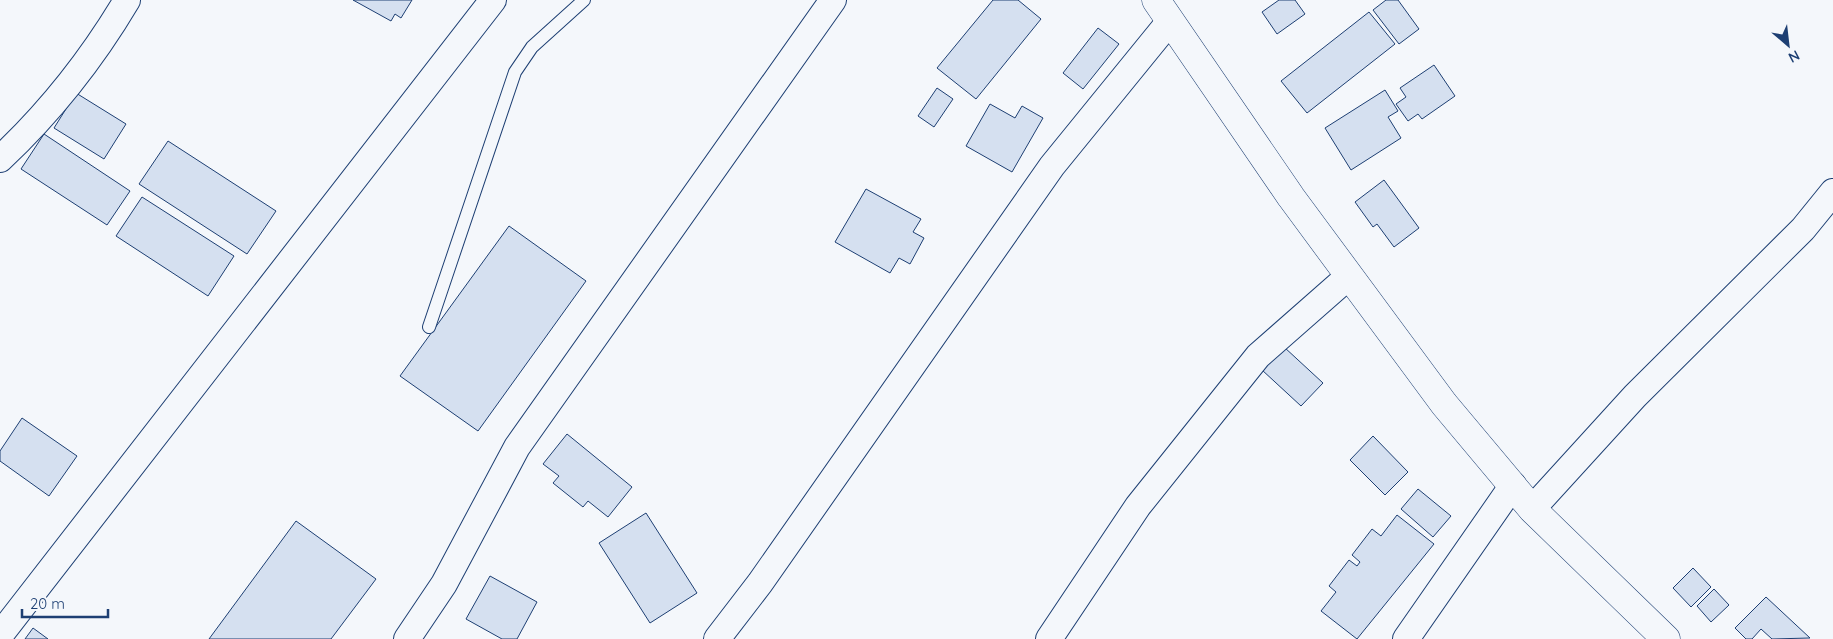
<svg xmlns="http://www.w3.org/2000/svg" width="1833" height="639" font-family="Quicksand,sans-serif">
	<style>
		.building { fill: #d5e0f0; stroke: #1d3f73 }
		.lines { fill: none; stroke-linecap: round; stroke-linejoin: round }
		.lane-casing { stroke: #1d3f73; stroke-width: 14 }
		.street-casing { stroke: #1d3f73; stroke-width: 28 }
		.secondary-casing { stroke: #1d3f73; stroke-width: 29 }
		.lane { stroke: #f4f7fb; stroke-width: 12 }
		.street { stroke: #f4f7fb; stroke-width: 26 }
		.secondary { stroke: #f4f7fb; stroke-width: 28 }
	</style>
	<rect width="100%" height="100%" fill="#f4f7fb"/>
	<path class="building" d="M353 0H412L401 18 395 14 391 21Z
		M993 0H1018L1041 19 976 99 937 68Z
		M1279 0H1295L1305 14 1277 34 1262 12Z
		M1386 0H1398L1419 29 1399 44 1373 10Z
		M1369 12 1395 44 1307 113 1281 81Z
		M1098 28 1119 44 1083 89 1063 73Z
		M1434 65 1455 96 1422 119 1418 114 1408 121 1396 104 1406 97 1400 88Z
		M937 88 953 99 934 127 918 116Z
		M1385 90 1398 111 1388 117 1401 138 1351 170 1325 128Z
		M76 93 126 124 104 159 54 128Z
		M990 104 1015 118 1022 106 1043 118 1012 172 966 146Z
		M44 134 130 191 107 225 21 169Z
		M168 141 276 211 247 254 139 184Z
		M1384 180 1419 228 1394 247 1377 224 1373 227 1355 202Z
		M866 189 921 219 913 232 924 238 910 264 899 258 890 273 835 242Z
		M142 197 234 256 208 296 116 236Z
		M509 226 586 281 478 431 400 376Z
		M1284 347 1323 383 1301 406 1262 370Z
		M22 418 77 456 49 496 0 461V451Z
		M567 434 632 487 608 517 588 501 583 507 553 483 559 476 543 464Z
		M1373 436 1408 472 1385 495 1350 460Z
		M1418 489 1451 516 1433 537 1401 509Z
		M646 513 697 593 650 623 599 543Z
		M1397 515 1434 544 1357 639 1321 611 1336 592 1329 586 1349 560 1357 566 1360 562 1352 555 1372 529 1381 536Z
		M296 521 376 579 331 639H209Z
		M1693 568 1711 587 1691 607 1673 588Z
		M490 576 537 602 517 639H502L466 619Z
		M1714 589 1729 605 1711 622 1697 606Z
		M1766 597 1810 638 1772 639 1761 629 1752 639H1746L1735 628Z
		M33 628 48 639H25Z"/>
	<g class="lines">
		<defs>
			<path id="lane" d="M429 327 515 72 532 47 584 0"/>
			<path id="street" d="M0 159C50 112 92 59 127 0
				M1532 509 1635 396 1803 229 1833 192
				M0 635 493 0
				M407 639 444 584 517 447 833 0
				M717 639 760 583 1052 166 1170 21
				M1049 639 1138 506 1258 356 1349 276
				M1406 639 1513 485"/>
			<path id="secondary" d="M1156 0 1291 197 1444 404 1532 509 1666 639"/>
		</defs>
		<use href="#lane" class="lane-casing"/>
		<use href="#street" class="street-casing"/>
		<use href="#secondary" class="secondary-casing"/>
		<use href="#lane" class="lane"/>
		<use href="#street" class="street"/>
		<use href="#secondary" class="secondary"/>
	</g>
	<g transform="translate(1788 45) rotate(152)" stroke="#f4f7fb" stroke-width="4" paint-order="stroke">
	<path d="M0-4L9 19L0 12L-9 19Z" fill="#1d3f73"/>
	<text y="-8" font-size="14" font-weight="bold" text-anchor="middle" fill="#1d3f73">N</text>
	</g>
	<path d="M22 609v8h86v-8" fill="none" stroke="#1d3f73" stroke-width="2.5"/>
	<text x="30" y="609" font-size="15" fill="#1d3f73" stroke="#f4f7fb" stroke-width="4" paint-order="stroke">20 m</text>
</svg>
